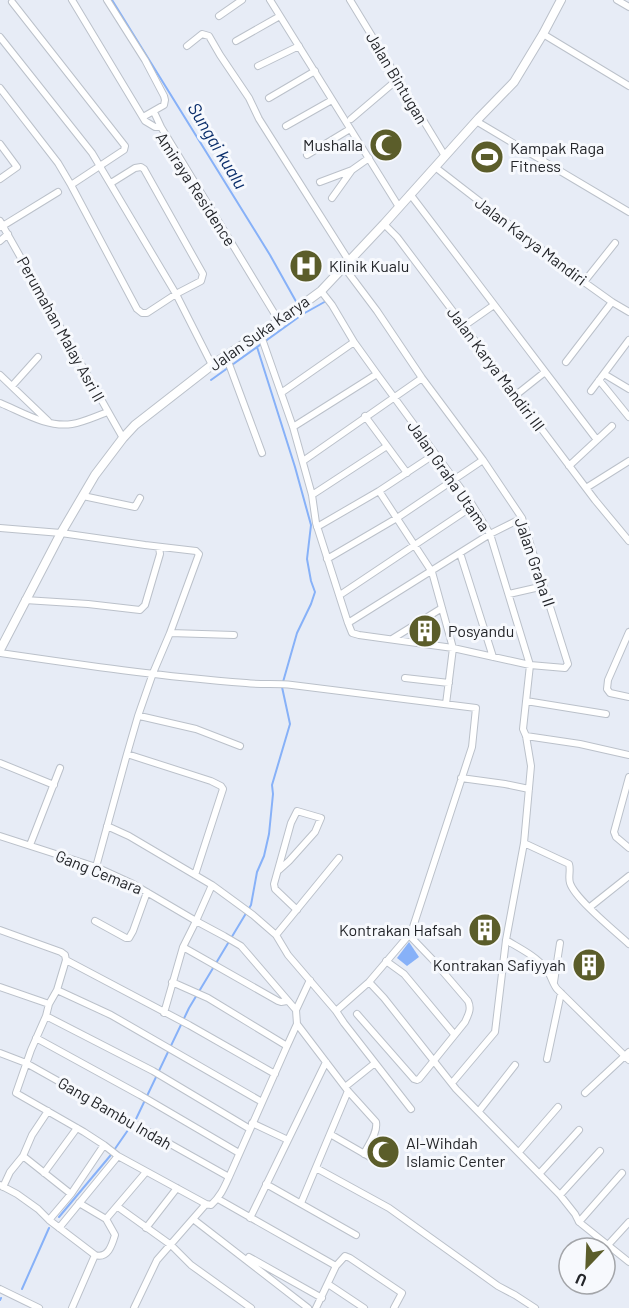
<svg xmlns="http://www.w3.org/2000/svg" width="629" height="1308" font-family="Barlow,sans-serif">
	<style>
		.water { fill: #87b1f8 }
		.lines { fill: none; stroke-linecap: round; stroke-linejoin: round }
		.stream { stroke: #87b1f8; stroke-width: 2 }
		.street-casing { stroke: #bbc1ca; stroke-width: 8 }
		.secondary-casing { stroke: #bbc1ca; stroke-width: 10 }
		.street { stroke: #fff; stroke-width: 6 }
		.secondary { stroke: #fff; stroke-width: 8 }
		.labels { text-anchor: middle; stroke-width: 6; stroke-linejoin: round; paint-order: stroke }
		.street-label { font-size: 16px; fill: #24262a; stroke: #f7f9fd }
		.poi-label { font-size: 16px; fill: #24262a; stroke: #f7f9fd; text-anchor: start }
		.water-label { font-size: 18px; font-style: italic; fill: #0a2e6b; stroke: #f7f9fd }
	</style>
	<rect width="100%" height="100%" fill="#e7ecf6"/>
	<path class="water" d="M409 942 419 957 407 966 397 958Z"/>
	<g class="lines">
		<path class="stream" d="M112 0 270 255 298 305
			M300 310 303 314 328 300
			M257 347 295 467 311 525 307 559 311 581 315 592 311 604 297 633 283 682
			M211 380 303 314
			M136 1119 189 1008 251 905 257 872 264 856 269 834 273 794 272 785 290 724 282 687
			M59 1217 110 1156 128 1130
			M22 1289 49 1228
			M0 1300 1 1298"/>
		<defs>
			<path id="street" d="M72 0 145 121 155 127H161L279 321
				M107 0 145 60 164 96 165 100 164 105 143 117
				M270 0 399 207
				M350 0 445 156
				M617 0 629 7
				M12 2 125 146 124 150 71 185
				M219 16 242 0
				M543 34 629 86
				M0 37 92 153 176 294 212 365
				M236 41 280 16
				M187 46 202 34 209 36 220 55 249 98 259 119 349 261
				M258 66 299 46
				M0 88 58 163 71 185 137 309 142 313H147L176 294 201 281 203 274 144 169 141 167 135 168 111 183
				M269 98 315 71
				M154 112 161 127
				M351 119 398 79
				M476 121 629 212
				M286 126 332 100
				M0 144 17 167 0 179
				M307 155 350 129
				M435 167 584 282 612 302 629 312
				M320 182 352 170
				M410 194 597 440
				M332 198 352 170 369 158
				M0 221 123 438
				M384 224 397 237 595 500 629 541
				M1 227 58 192
				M0 241 8 234
				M344 267 377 311 422 378 483 460 522 518 568 664 565 668 530 665 453 648 359 635 352 633 348 623 490 534 522 518
				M584 282 615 243
				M321 291 332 305 354 342 377 374 470 501 490 534 530 665 523 729 526 736 531 766 524 843 506 940 495 1032 452 1083
				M464 326 494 305
				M260 333 293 427 312 495 316 523 348 623
				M226 356 262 453
				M566 362 612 302
				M604 374 629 389
				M0 375 48 421
				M599 380 629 417
				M12 386 38 357
				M591 391 629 340
				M281 393 354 342
				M516 395 545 372
				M0 403C22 412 47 428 72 424 84 422 96 416 108 412
				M365 416 407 473
				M293 427 377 374
				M435 454 379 491 432 572 453 648 446 704
				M303 461 422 378
				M569 466 612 426
				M586 488 629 461
				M312 495 387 446
				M83 496 135 507 140 498
				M317 527 379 491
				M0 528 61 533
				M61 533 145 545 196 551 199 554 170 633 153 673 138 716 144 717 196 729 240 746
				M460 553 493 657
				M327 559 397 518 483 460
				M509 594 544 586
				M340 595 473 506
				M25 600 88 604 140 610 145 605 160 554 159 547
				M629 632 608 680 607 689 610 693 629 697
				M170 633 234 635
				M392 639 442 608
				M0 653C82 665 164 677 246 683 262 685 277 683 292 685L476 708 472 747 413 927 409 935 369 982 336 1011
				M405 678 449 683
				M526 701 606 714
				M138 716 127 754 211 781 221 786 223 789 195 875
				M526 736 580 744 629 755
				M0 763 54 785
				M629 777 614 832 616 837 629 848
				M461 778 505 784 529 789
				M107 826 129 836 212 885 253 915 276 935 288 955 336 1011 344 1023 411 1109
				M0 836 96 867 133 884 196 921 224 936 241 946 296 1010
				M524 843 569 864C571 870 568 877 570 883 575 899 616 932 629 944
				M30 845 60 768
				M96 867 127 754
				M279 870 289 861 315 832 321 818 297 811 291 823 274 884 275 889 297 910
				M590 907 629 876
				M95 921 126 938H129L133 931 147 892
				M0 930 61 952 65 955 66 960
				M276 935 339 858
				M506 940C519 948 536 956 545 968 551 974 552 983 557 989L629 1060
				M183 947 278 1001 281 1002 287 1001
				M386 961 404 974 454 1034
				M310 980 296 1010 297 1024 348 1091 376 1122C378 1133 368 1145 364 1154
				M172 982 208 998 287 1046 229 1177C224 1188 220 1197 211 1205L206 1204 118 1156 104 1145 84 1132 16 1093 31 1050 46 1016 49 1004 57 990 66 960 189 1025 275 1074
				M369 982 384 998 456 1089 560 1195 575 1214 579 1222 629 1262
				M554 982 560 943
				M0 987 49 1004
				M57 990 111 1015 262 1102
				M164 1013 183 947 196 921 212 885
				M357 1014 414 1079 417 1080 419 1079 465 1022C468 1015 472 1009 468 1001L432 959 409 935
				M46 1016 153 1071 250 1129
				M36 1038 140 1095 239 1153
				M287 1046 297 1024
				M0 1053 26 1063 229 1177
				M547 1059 561 993
				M345 1087 375 1063
				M585 1093 629 1052
				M479 1111 515 1065
				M252 1123 288 1140
				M330 1134 382 1164
				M519 1152 558 1107
				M23 1156 71 1194
				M316 1168 389 1208 498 1286 515 1295 535 1308
				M44 1173 77 1128
				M540 1173 579 1130
				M266 1184 356 1235
				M0 1185 17 1194 38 1209 49 1220 95 1255
				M3 1187 10 1172 23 1156 32 1135 48 1111
				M560 1195 600 1151
				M218 1199 336 1266
				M79 1203 106 1219 146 1172
				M301 1203 348 1091
				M118 1207 171 1245 191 1265 251 1308
				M250 1218 326 1062
				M193 1219 308 1308
				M49 1220 71 1194 104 1145
				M579 1222 622 1173
				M59 1228 118 1156
				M146 1228 177 1188
				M608 1245 629 1222
				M95 1255C108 1259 112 1245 115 1235L106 1219
				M249 1257 322 1298
				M328 1284 364 1308
				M0 1289 39 1308
				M72 1308 95 1255
				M134 1308 157 1260 206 1204
				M316 1308 336 1266 345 1256 350 1258 402 1293 394 1308"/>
			<path id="secondary" d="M0 650 61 533 95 475 123 438 135 425 212 365 291 313 321 291 384 224 479 118 514 82 543 34 561 0"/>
		</defs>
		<use href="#street" class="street-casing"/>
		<use href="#secondary" class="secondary-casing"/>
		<use href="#street" class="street"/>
		<use href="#secondary" class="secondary"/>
	</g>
	<defs>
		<symbol id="mosque-disc" viewBox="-11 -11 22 22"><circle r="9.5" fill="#5b5d2a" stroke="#f7f9fd"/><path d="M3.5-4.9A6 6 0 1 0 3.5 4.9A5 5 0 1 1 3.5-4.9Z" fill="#fff"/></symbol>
		<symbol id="stadium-disc" viewBox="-11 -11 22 22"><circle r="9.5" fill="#5b5d2a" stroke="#f7f9fd"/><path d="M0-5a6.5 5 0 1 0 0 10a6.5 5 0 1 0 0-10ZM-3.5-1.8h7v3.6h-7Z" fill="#fff"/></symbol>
		<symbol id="hospital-disc" viewBox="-11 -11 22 22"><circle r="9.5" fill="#5b5d2a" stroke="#f7f9fd"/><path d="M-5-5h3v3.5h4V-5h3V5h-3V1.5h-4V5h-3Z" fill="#fff"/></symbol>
		<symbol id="building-disc" viewBox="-11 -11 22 22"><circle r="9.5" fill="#5b5d2a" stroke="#f7f9fd"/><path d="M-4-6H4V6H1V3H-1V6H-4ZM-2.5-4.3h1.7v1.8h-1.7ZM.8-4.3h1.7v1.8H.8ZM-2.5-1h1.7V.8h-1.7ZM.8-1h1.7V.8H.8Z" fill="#fff"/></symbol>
	</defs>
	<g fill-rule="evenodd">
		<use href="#mosque-disc" x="367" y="126" width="38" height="38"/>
		<use href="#stadium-disc" x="468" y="138" width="38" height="38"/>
		<use href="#hospital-disc" x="287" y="247" width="38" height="38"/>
		<use href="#building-disc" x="406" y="612" width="38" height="38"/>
		<use href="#building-disc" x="466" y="911" width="38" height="38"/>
		<use href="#building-disc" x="570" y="946" width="38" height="38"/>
		<use href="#mosque-disc" x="364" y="1133" width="38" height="38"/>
	</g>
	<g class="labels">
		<g class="street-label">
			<text transform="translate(397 78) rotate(59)" y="6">Jalan Bintugan</text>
			<text transform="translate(196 189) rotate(57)" y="6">Amiraya Residence</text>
			<text transform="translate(531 241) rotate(37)" y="6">Jalan Karya Mandiri</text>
			<text transform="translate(61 329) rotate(61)" y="6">Perumahan Malay Asri II</text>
			<text transform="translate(259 333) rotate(-35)" y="6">Jalan Suka Karya</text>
			<text transform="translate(496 369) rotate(53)" y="6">Jalan Karya Mandiri III</text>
			<text transform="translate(449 476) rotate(55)" y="6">Jalan Graha Utama</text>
			<text transform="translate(535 562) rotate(71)" y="6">Jalan Graha II</text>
			<text transform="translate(99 872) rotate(22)" y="6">Gang Cemara</text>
			<text transform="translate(115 1113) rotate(30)" y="6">Gang Bambu Indah</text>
		</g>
		<g class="poi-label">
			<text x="363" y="151" text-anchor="end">Mushalla</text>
			<text x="510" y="154">Kampak Raga<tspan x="510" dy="18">Fitness</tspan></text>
			<text x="329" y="272">Klinik Kualu</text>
			<text x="448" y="637">Posyandu</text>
			<text x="462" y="936" text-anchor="end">Kontrakan Hafsah</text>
			<text x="566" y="971" text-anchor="end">Kontrakan Safiyyah</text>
			<text x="406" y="1149">Al-Wihdah<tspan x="406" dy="18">Islamic Center</tspan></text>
		</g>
		<g class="water-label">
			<text transform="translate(217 146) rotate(59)" y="6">Sungai kualu</text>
		</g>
	</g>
	<g transform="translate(587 1266) rotate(203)"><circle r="28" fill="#f7f9fd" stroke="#a3a5a9" stroke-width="1.5"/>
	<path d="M0-4.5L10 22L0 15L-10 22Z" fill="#5b5d2a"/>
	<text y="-9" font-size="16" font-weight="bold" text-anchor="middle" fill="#24262a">U</text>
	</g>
</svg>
